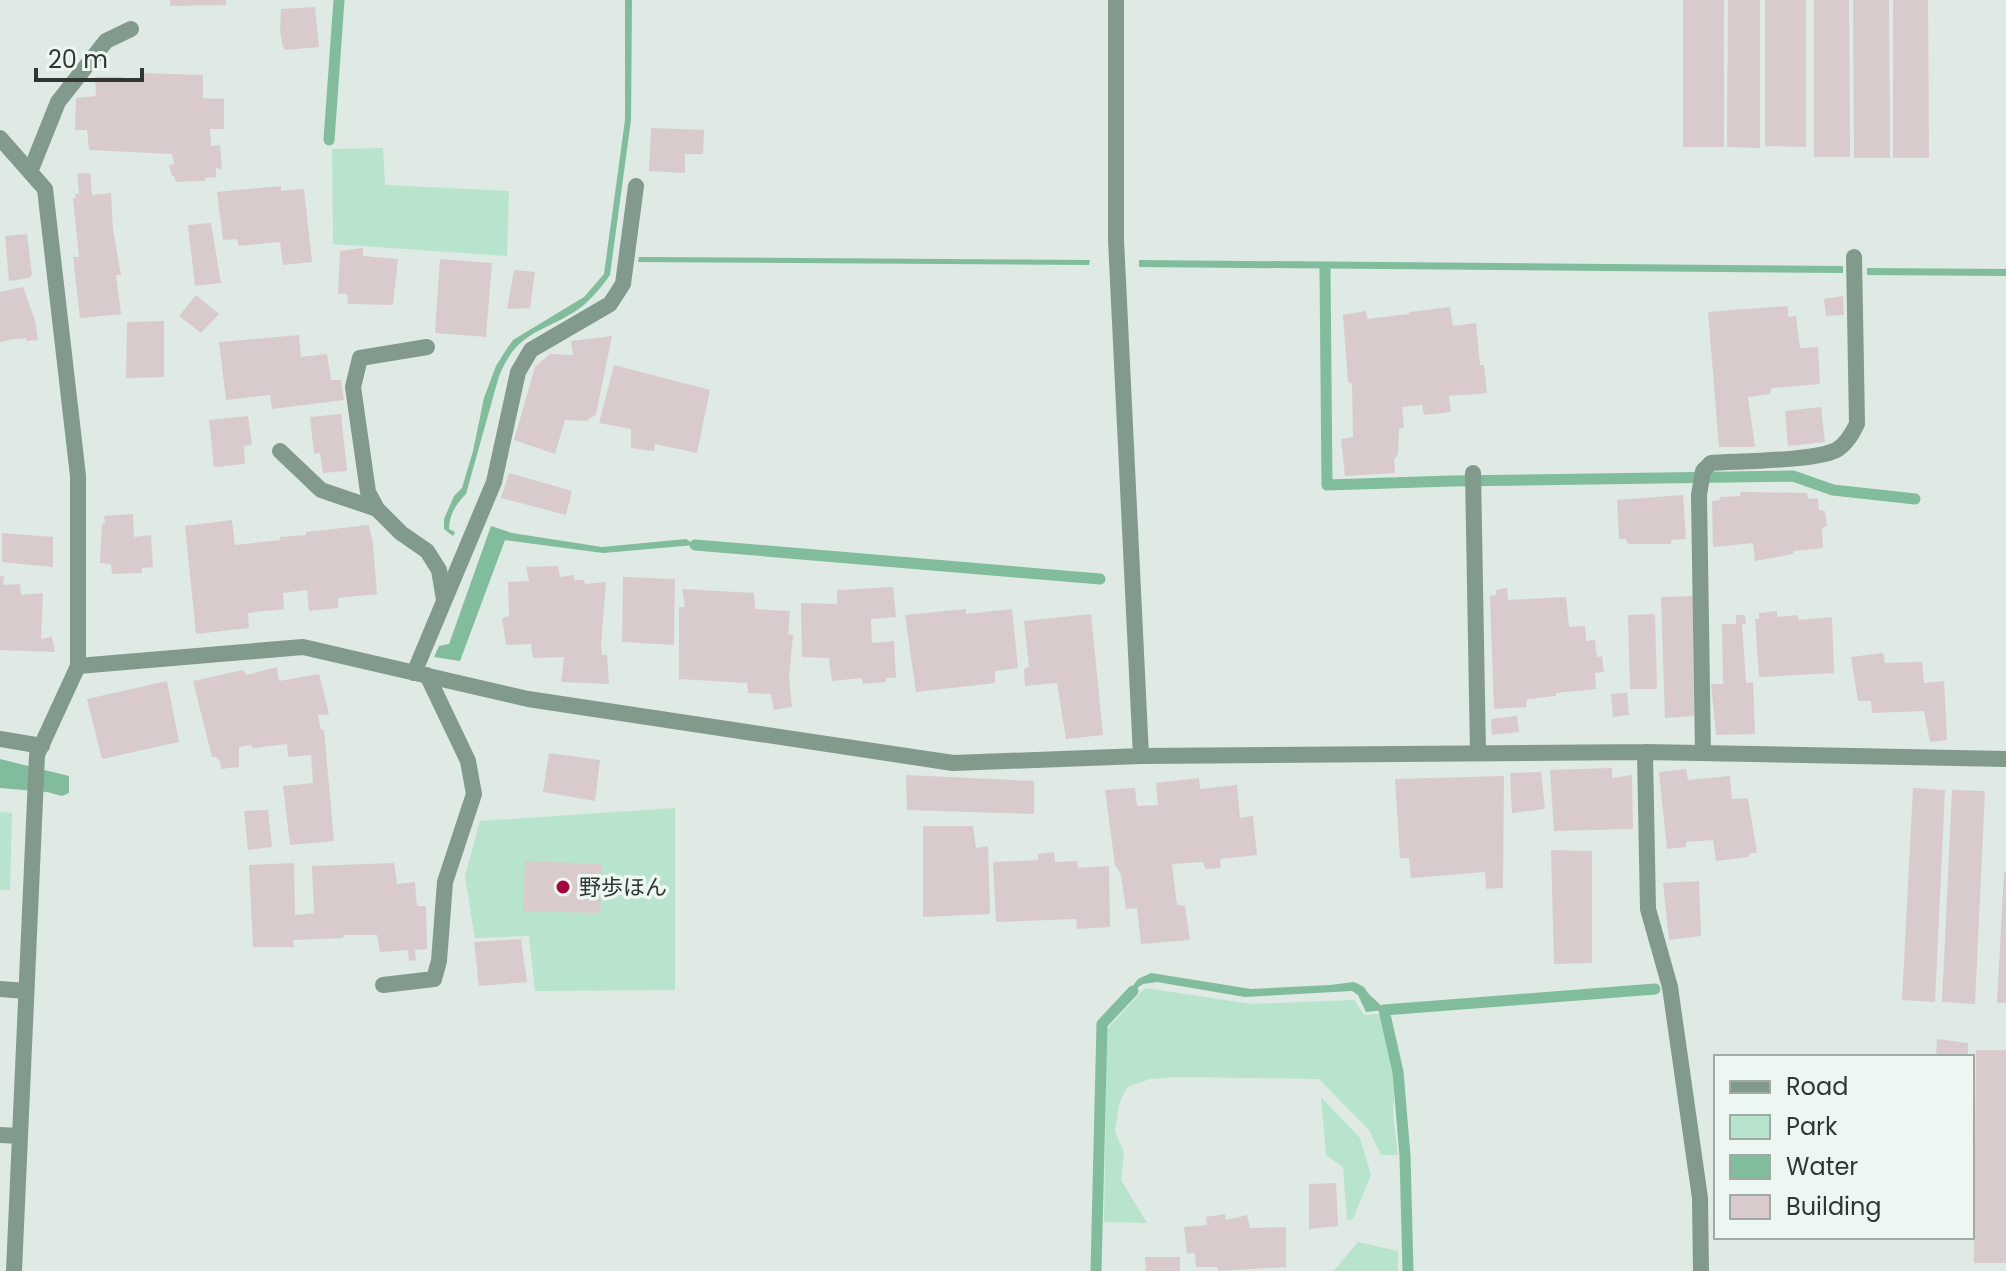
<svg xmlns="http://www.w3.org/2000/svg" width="2006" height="1271" font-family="Poppins,'Noto Sans JP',sans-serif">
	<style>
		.green { fill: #b8e3cc }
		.water { fill: #81bc9d }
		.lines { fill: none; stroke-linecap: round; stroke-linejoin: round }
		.stream { stroke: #81bc9d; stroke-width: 11 }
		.building { fill: #d9cbcc }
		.street { stroke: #819a8c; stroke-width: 16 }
		.poi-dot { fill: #a30841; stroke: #ebf7f0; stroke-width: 3 }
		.labels { text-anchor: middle; stroke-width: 7; stroke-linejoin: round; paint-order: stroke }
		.poi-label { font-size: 22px; fill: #313633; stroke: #ebf7f0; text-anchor: start }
	</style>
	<rect width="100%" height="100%" fill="#deeae3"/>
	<path class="green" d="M383 148 385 185 509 191 507 256 333 244 332 149Z
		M675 808V990L535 991 529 936 475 938 465 876 480 821Z
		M0 812 12 813 10 890H0Z
		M1145 988 1251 1004 1354 1000 1364 1015 1380 1014 1395 1078 1393 1115 1398 1155H1381L1369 1130 1319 1079 1177 1077 1150 1079 1127 1087 1119 1104 1115 1132 1124 1153 1121 1180 1147 1223 1104 1222 1107 1029Z
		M1321 1097 1360 1138 1371 1175 1353 1219 1347 1220 1343 1167 1326 1155Z
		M1358 1242 1398 1251V1271H1334Z"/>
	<path class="water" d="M625 0H632L631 120 610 275C602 286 592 299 580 308 543 334 519 328 499 376L466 494C456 504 449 515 449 529L455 532 453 536 444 529V519L454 496 462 488 473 451 484 398 496 366 506 350 513 340 584 297 604 274 625 120Z
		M639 257 1090 260 1089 265 638 262Z
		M1139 260 1843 266V273L1139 267Z
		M1867 268 2006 269V276L1867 275Z
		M491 526 512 533 602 547 686 539 695 545 603 553 505 540 460 661 434 657 439 646 449 644Z
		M0 759 69 776V793L62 796 47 792 0 788Z
		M1151 973 1251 989 1330 985 1354 982 1364 987C1369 997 1378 1000 1384 1010L1366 1012 1358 995 1352 991 1245 997 1157 982 1143 984 1133 991 1130 990 1138 979Z"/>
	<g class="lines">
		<path class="stream" d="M329 140 339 0
			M1325 269 1327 485 1451 481 1793 476 1833 490 1915 499
			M695 545 1100 579
			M1096 1271 1102 1024 1133 991
			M1408 1271 1405 1156 1398 1072 1384 1010 1655 989"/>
	</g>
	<path class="building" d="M170 0H226V5L170 6Z
		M1683 0H1724V147H1683Z
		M1728 0H1760V148L1727 147Z
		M1765 0H1806V147L1765 146Z
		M1814 0H1849L1850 157H1814Z
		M1853 0H1889L1890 158H1854Z
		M1893 0H1928L1929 158H1893Z
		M315 7 319 47 285 50 282 44 280 30 281 9Z
		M140 73 203 75V98L224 99V129H210L211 146 220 145 222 169 216 168V177L205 178V181L176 182 174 176H172L169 165 174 164 172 154 89 150 87 130H75L76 98 96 96 95 77H123V82L142 81Z
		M651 128 704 130 703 154H685V173L649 171Z
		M90 173 92 195 111 193 113 229 121 275H116L121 314 80 318 73 257H79L73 199 76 198 75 194H79L77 174Z
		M281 186V191L304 189 312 262 283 265 280 242 239 246 237 239 223 240 217 192Z
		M211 223 221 283 195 286 188 225Z
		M27 234 32 275 29 278 9 281 5 236Z
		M363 248V256L398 259 393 305 348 304 347 294H338L340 251Z
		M440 259 492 263 486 337 435 333Z
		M514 270 535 272 530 308 507 309Z
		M23 287 35 320 38 340 26 341V338L14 339 0 342V292Z
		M196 295 219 314 201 333 179 316Z
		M1843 296 1844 315 1826 316 1824 299Z
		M1788 306V317L1796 316 1800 348 1818 347 1820 384 1771 388 1770 394 1748 397 1755 447H1719L1708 312Z
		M1450 307 1453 326 1476 323 1480 365H1484L1487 393 1449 396 1451 412 1424 415 1422 405 1402 407 1404 427 1399 429 1398 454 1394 459 1395 473 1345 476 1341 439 1353 437 1352 384 1348 382 1343 315 1366 311 1367 319 1408 314 1410 312Z
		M164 321V377L126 378 127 322Z
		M299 335 301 357 327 354 331 380H341L344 400 272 409 270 395 226 400 219 342Z
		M612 336 596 414 587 421 565 420 555 454 514 440 535 367 550 354 573 355 571 341Z
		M614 365 710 390 697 453 655 444 654 451 631 448V429L599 423Z
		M1821 407 1825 442 1788 446 1785 411Z
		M341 414 347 471 323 473 320 453 314 454 310 417Z
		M248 416 252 445 244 446 245 464 214 467 209 420Z
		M509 473 572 491 566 515 501 498Z
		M1741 492 1807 493 1808 499 1818 498 1819 510 1825 511 1827 526 1822 528 1823 548 1794 551 1793 554 1755 561 1753 543 1713 547 1712 501 1720 500V497L1740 496Z
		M1683 495 1686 539 1671 540V544H1628L1626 539H1619L1617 500Z
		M133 514 134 537 151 535 153 567 142 568V573L112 574 111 564 100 563 102 524 105 523 104 516Z
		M232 520 235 545 280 540V537L306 535V532L369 525 373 544 377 594 338 598V608L309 611 307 590 283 593 284 609 248 613 249 628 196 634 185 526Z
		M2 533 53 537V567L2 562Z
		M558 566 560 577 573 575 575 580H584L585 584 606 582 601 645 602 655H607L609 684 561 682 564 657 533 658 531 644 506 645 502 618 509 616 508 582 529 581 526 567Z
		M0 576H4L3 585 20 584 21 595 43 593 41 639 52 637 55 652 0 650Z
		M623 577 675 579 674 645 622 642Z
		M893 587 896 617 871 619 872 643 894 641 896 678H886V682L863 684 862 678 832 681 829 658 802 657 801 603 837 604V590Z
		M1507 588 1508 600 1566 597 1569 627 1585 626 1586 641 1595 640 1597 657 1602 656 1604 672 1595 673 1596 689 1556 693V696L1527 699 1526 707 1494 709 1490 596 1496 595V590Z
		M682 589 754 593 755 609 790 611 788 634 793 635 789 678 792 707 774 710 771 694 748 693 747 683 679 679V607H685Z
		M1693 596 1694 716 1665 718 1661 597Z
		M966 609V614L1012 609 1018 668 995 671V683L916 692 905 615Z
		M1777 611V617L1797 615 1799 620 1832 617 1834 673 1759 677 1755 619H1759V613Z
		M1091 614 1103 735 1066 739 1057 683 1025 686 1024 669 1029 667 1024 621Z
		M1655 614 1657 689H1630L1628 615Z
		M1736 615H1745L1746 624H1742L1746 683 1753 682 1755 734 1716 735 1711 684H1723L1722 624H1736Z
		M1883 653 1885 663 1922 662 1924 683 1944 681 1947 740 1930 742 1924 711 1872 713 1871 701H1858L1851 657Z
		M277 667 279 681 319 674 329 714 318 715 321 730H324L334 841 290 845 283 786 313 783 311 755 288 757 287 744 253 748 251 745 239 747V767L221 769 220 761 216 757H212L193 681 243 670 246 675Z
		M167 681 179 742 102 759 87 699Z
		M1627 693 1629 715 1613 717 1611 694Z
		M1517 716 1519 732 1492 735 1491 719Z
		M549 753 600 760 595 801 543 792Z
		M1612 768V778L1632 775 1633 829 1554 831 1550 770Z
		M1686 769 1688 780 1730 776 1732 799 1748 798 1757 853H1751L1748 857 1716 861 1713 840 1686 842V847L1667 849 1659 772Z
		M1541 772 1545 809 1512 813 1510 773Z
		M906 775 1034 781V814L907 810Z
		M1504 776 1503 888 1486 889 1485 872 1411 878 1409 858H1400L1395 779Z
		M1199 778 1200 789 1237 785 1240 818 1253 816 1257 855 1220 859 1221 868 1205 869 1203 862 1172 864 1177 905 1185 906 1190 940 1141 944 1137 908 1126 909 1121 875 1115 865 1105 790 1135 788 1137 806 1158 805 1156 783Z
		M1913 788 1945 790 1935 1002 1902 1000Z
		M1952 790 1985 791 1975 1004 1942 1002Z
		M268 810 272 847 248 850 244 811Z
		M923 826H973L976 848 988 846 990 914 923 917Z
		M1551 850 1592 851V963L1554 964Z
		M1054 852 1055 862 1077 861 1078 868 1109 866 1110 927 1077 929 1076 919 996 922 993 862 1038 860V854Z
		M525 861 602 864 600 913 523 911Z
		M294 863 295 915 314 913 312 866 394 863 397 884 415 882 417 906H426L427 949 415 950 416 960 409 961 408 950 380 952 377 935H344L343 938 293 940 294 947H253L249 865Z
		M2004 872H2006V1003H1997Z
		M1699 881 1701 936 1669 940 1663 883Z
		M521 939 527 982 479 986 474 942Z
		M1937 1039 1968 1043V1057H1936Z
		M1976 1050H2006V1263H1974Z
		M1336 1183 1338 1226 1309 1229V1184Z
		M1225 1214 1226 1220 1247 1215 1250 1228 1286 1227V1267L1218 1271 1217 1267H1196L1195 1253 1187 1254 1184 1227 1207 1225 1206 1217Z
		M1145 1257H1180V1271H1146Z"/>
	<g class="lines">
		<path class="street" d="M1116 0V240L1141 756
			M0 138 45 189 78 476V666L37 755 14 1271
			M30 172 58 102 106 41 131 29
			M427 347 360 358 353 387 368 492 377 509 401 533 427 551 439 570 444 600
			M280 451 321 490 377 509
			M1473 473 1478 753
			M78 666 303 647 528 699 953 763 1141 756 1645 752 2006 759
			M414 673 494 482 518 372 531 350 610 304 623 284 636 186
			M0 739 42 746
			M1645 752 1648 909 1670 987 1700 1198 1701 1271
			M1703 753 1699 495 1703 471 1711 463C1737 461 1820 461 1838 449 1847 443 1852 434 1857 424L1854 257
			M383 985 434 979 439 961 445 882 474 794 468 761 427 675
			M0 989 26 991
			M0 1135 20 1136"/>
	</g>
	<circle class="poi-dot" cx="563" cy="887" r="8"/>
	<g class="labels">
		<g class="poi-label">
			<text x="579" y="895">野歩ほん</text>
		</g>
	</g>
	<rect x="1714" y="1055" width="260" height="184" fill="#ebf7f0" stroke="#a1aaa4" stroke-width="2"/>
	<rect x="1730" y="1081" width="40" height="12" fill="#819a8c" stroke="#a1aaa4" stroke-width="2"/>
	<text x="1786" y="1095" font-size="24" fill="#313633">Road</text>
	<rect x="1730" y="1115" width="40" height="24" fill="#b8e3cc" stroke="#a1aaa4" stroke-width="2"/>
	<text x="1786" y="1135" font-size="24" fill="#313633">Park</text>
	<rect x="1730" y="1155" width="40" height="24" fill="#81bc9d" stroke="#a1aaa4" stroke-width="2"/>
	<text x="1786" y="1175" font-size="24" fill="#313633">Water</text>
	<rect x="1730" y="1195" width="40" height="24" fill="#d9cbcc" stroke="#a1aaa4" stroke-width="2"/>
	<text x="1786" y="1215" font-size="24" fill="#313633">Building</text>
	<path d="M36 68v12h106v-12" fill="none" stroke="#313633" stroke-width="4"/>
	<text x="48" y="68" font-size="24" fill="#313633" stroke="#ebf7f0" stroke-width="6" paint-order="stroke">20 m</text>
</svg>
